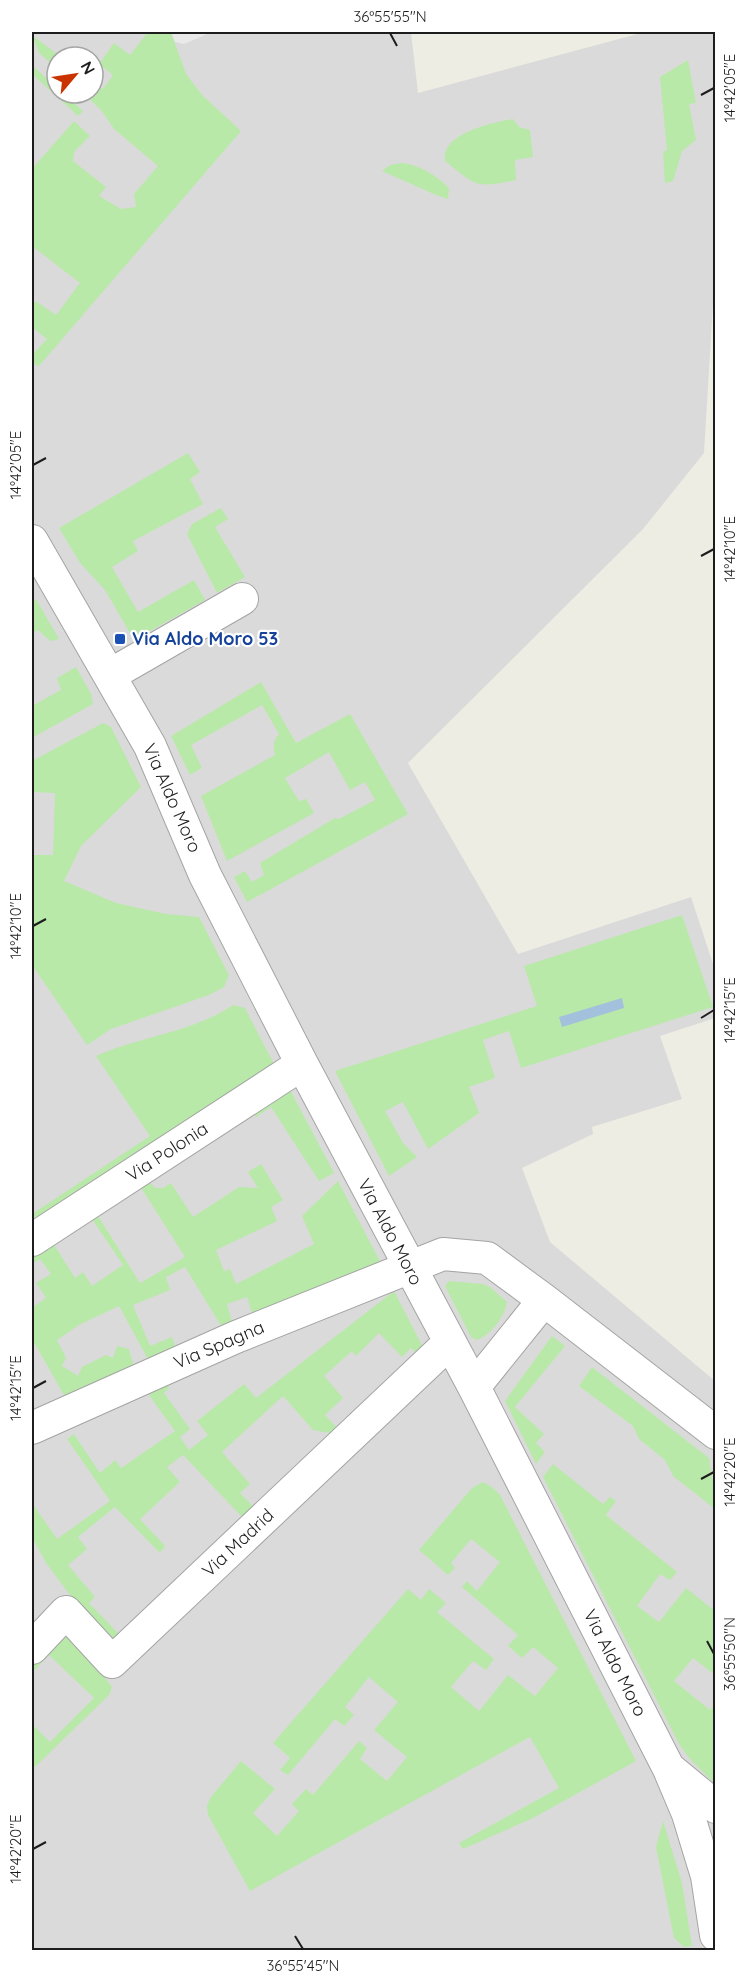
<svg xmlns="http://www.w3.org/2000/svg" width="747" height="1982" font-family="Quicksand,sans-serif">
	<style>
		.residential { fill: #dbdada; fill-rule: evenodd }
		.grass { fill: #b8e9a8 }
		.parking { fill: #e9e9e9 }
		.water { fill: #a3c1dc }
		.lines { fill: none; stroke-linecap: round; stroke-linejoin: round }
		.minor-casing { stroke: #a4a4a4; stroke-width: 34 }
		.minor { stroke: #fff; stroke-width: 32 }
		.ticks { fill: none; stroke: #1d1d1d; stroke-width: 2 }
		.transit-dot { fill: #1a4fb4; stroke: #fff; stroke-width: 2 }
		.labels { text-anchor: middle; stroke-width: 4.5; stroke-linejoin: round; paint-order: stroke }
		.transit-label { font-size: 18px; font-weight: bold; fill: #164399; stroke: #fff; text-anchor: start }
		.street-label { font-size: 18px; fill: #1d1d1d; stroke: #fff }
		.neatline { fill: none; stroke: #1d1d1d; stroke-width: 2 }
		.ticks-label { font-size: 15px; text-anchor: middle; fill: #1d1d1d }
	</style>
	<rect width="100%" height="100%" fill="#eeede3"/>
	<path class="residential" d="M32 32H411L418 93 645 32H715L716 253 704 453 643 529 408 763 518 954 691 897 715 970V1018L660 1036 682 1099 592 1127 593 1134 522 1168 550 1242 715 1381V1950H32ZM57 57H93V93H57Z"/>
	<path class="grass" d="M148 32H171L186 74 202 95 241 131 39 366 32 363V352L34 353 47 339 32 327V302H37L56 315 80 283 32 246V169L74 121 90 136 74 152 73 161 106 187 99 196 121 209 136 207 134 194 158 166 114 129 101 110 83 93H93V82L103 89 113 75 99 64 114 43 130 55Z
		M32 35 61 57H57V69L39 53Z
		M688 60 696 103 689 104 696 140 682 151 673 181 665 183 663 152 667 150 660 77Z
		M32 65 57 88V93H63L83 111 78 116 32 74Z
		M513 119 519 127 530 130 533 157 515 160 516 180C474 188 478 187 445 161 441 133 492 123 513 119Z
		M402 163C420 165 436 175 449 188L448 199 436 195 382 171 390 165Z
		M188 453 200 472 190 479 203 504 133 541 138 551 112 567 138 612 194 580 205 600 134 640 105 590 80 563 59 528Z
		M221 508 228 519 215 527 245 577 217 593 187 534 192 524Z
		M36 599 59 639 50 641 38 630 32 633V602Z
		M76 667 91 694 93 704 32 738V706L61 690 57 678Z
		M261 682 296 743 350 714 408 814 247 902 234 877 245 871 252 882 264 875 260 863 335 818 339 819 375 800 365 782 350 790 329 752 285 778 299 801 306 799 314 813 227 861 201 796 275 755C273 746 273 741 279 734L262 705 191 745 202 768 190 775 171 736Z
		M103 723 111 727 141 787 81 846 64 881 116 903 166 914 199 917 229 975 224 987 209 995 111 1029 87 1045 32 965V855H53L55 793 32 792V761Z
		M682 915 713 1007 521 1068 509 1031 483 1040 495 1078 469 1087 479 1113 428 1149 403 1102 385 1111 403 1143 417 1157 389 1176 335 1071 537 1006 524 966Z
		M233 1005 245 1008 276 1068 32 1227V1214L150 1136 96 1056C141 1036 191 1033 233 1005Z
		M288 1086 334 1173 319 1181 271 1107 256 1117 251 1110Z
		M261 1164 283 1200 271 1207 277 1221 216 1250 224 1271 230 1269 236 1284 314 1244 302 1216 338 1181 383 1267 253 1316 247 1297 227 1304 233 1325 223 1329 185 1267 166 1277 170 1290 133 1305 150 1346 172 1337 176 1349 149 1361 119 1306 79 1325 57 1340 66 1358 62 1366 78 1376 82 1367 106 1355 113 1358 117 1346 129 1349 134 1367 65 1397 35 1344 32 1346V1308L46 1298 36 1283 51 1274 40 1259 32 1264V1252L51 1240 75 1278 83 1272 92 1286 123 1265 92 1219 95 1211 140 1283 185 1257 138 1183 146 1178 155 1188H163L171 1183 193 1217 239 1187 258 1188 248 1172Z
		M449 1281 483 1284 490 1287 507 1302C505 1316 491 1335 477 1340L471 1337 445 1286Z
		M394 1291 424 1349 418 1355 411 1348 402 1357 379 1333 356 1356 352 1351 324 1376 343 1398 325 1415 339 1430 335 1434 313 1430 283 1396 222 1452 250 1484 240 1493 255 1508 244 1519 183 1455 167 1467 180 1482 140 1519 165 1546 160 1553 115 1507 78 1537 87 1549 68 1565 95 1597 89 1603 120 1635 111 1640 103 1639 46 1563 32 1537V1503L57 1539 110 1501 67 1439 74 1434 100 1473 115 1460 121 1468 175 1431 146 1391 166 1382 169 1388 164 1393 190 1429 180 1437 189 1450 208 1435 197 1421 244 1384 256 1398Z
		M552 1336 565 1346 515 1407 544 1434 536 1443 545 1452 536 1464 505 1401Z
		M592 1367 709 1458 713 1484 715 1487V1509L673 1476 665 1460 639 1439 633 1426 579 1386Z
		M553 1464 603 1504 610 1497 616 1501 606 1515 677 1572 670 1580 660 1574 637 1606 659 1622 686 1588 715 1611V1675L693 1658 674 1681 710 1710 715 1703V1721L714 1724 716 1725 715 1784 689 1758 679 1744 543 1477Z
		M483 1482 492 1487 500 1495 636 1761 533 1818 463 1849 459 1843 559 1788 530 1737 250 1891 208 1815 207 1806 210 1798 241 1761 275 1789 253 1813 277 1836 299 1811 292 1804 306 1789 313 1795 359 1741 367 1748 360 1759 387 1781 407 1757 374 1730 398 1702 369 1677 345 1707 354 1715 344 1726 335 1719 288 1775 280 1770 290 1758 273 1743 408 1589 421 1600 429 1589 446 1603 437 1612 494 1659 486 1670 473 1661 451 1687 479 1711 508 1675 535 1696 558 1668 533 1647 522 1658 508 1646 518 1635 462 1587 467 1581 477 1591 500 1562 471 1539 451 1563 455 1568 448 1575 419 1550 472 1488Z
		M65 1633 72 1634 112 1687 109 1695 35 1767 32 1763V1724L50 1742 94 1698 49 1655 32 1673V1665Z
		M663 1821 682 1883 692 1946 684 1947 674 1938 656 1847Z"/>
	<path class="parking" d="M171 32H212L184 44 175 42Z"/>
	<path class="water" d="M622 998 624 1008 562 1027 559 1017Z"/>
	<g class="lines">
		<defs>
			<path id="minor" d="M32 541 150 746 205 875 302 1064 474 1387 669 1769 688 1814 707 1876 716 1935
				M110 675 242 599
				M32 1240 302 1064
				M544 1300 716 1433
				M32 1428 236 1337 443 1254 487 1258 544 1300 474 1387
				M32 1648 66 1612 112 1662 449 1343
				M672 1771 716 1807"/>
		</defs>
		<use href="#minor" class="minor-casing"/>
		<use href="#minor" class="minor"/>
	</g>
	<path class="ticks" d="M390 33 397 46M701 95 714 88M33 465 46 458M701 556 714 549M33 926 46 919M701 1018 714 1010M33 1388 46 1381M701 1479 714 1472M707 1641 714 1654M33 1849 46 1842M295 1936 303 1949"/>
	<rect class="transit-dot" x="114" y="633" width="12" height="12" rx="3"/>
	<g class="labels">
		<g class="transit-label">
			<text x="132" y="645">Via Aldo Moro 53</text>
		</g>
		<g class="street-label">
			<text transform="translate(172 798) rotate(66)" y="6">Via Aldo Moro</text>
			<text transform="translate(167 1152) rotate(-33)" y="6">Via Polonia</text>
			<text transform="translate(390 1232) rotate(62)" y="6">Via Aldo Moro</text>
			<text transform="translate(219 1345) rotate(-23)" y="6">Via Spagna</text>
			<text transform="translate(238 1543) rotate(-43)" y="6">Via Madrid</text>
			<text transform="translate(615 1663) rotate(63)" y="6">Via Aldo Moro</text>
		</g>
	</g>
	<rect width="747" height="1982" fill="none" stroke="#ffffff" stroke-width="66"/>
	<g transform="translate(75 75) rotate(61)"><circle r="28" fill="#ffffff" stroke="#a5a5a5" stroke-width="1.5"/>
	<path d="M0-4.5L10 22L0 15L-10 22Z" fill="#ca3200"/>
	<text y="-9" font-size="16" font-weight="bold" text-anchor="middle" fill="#1d1d1d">N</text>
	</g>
	<rect x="33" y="33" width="681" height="1916" class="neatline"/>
	<g class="ticks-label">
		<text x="390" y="22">36°55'55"N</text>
		<text transform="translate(730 88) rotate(-90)" y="5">14°42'05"E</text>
		<text transform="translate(16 465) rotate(-90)" y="5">14°42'05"E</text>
		<text transform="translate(730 549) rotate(-90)" y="5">14°42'10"E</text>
		<text transform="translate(16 926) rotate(-90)" y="5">14°42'10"E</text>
		<text transform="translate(730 1010) rotate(-90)" y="5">14°42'15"E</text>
		<text transform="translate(16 1388) rotate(-90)" y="5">14°42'15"E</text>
		<text transform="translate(730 1472) rotate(-90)" y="5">14°42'20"E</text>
		<text transform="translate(730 1654) rotate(-90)" y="5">36°55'50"N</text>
		<text transform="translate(16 1849) rotate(-90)" y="5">14°42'20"E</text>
		<text x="303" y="1971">36°55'45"N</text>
	</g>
</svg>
